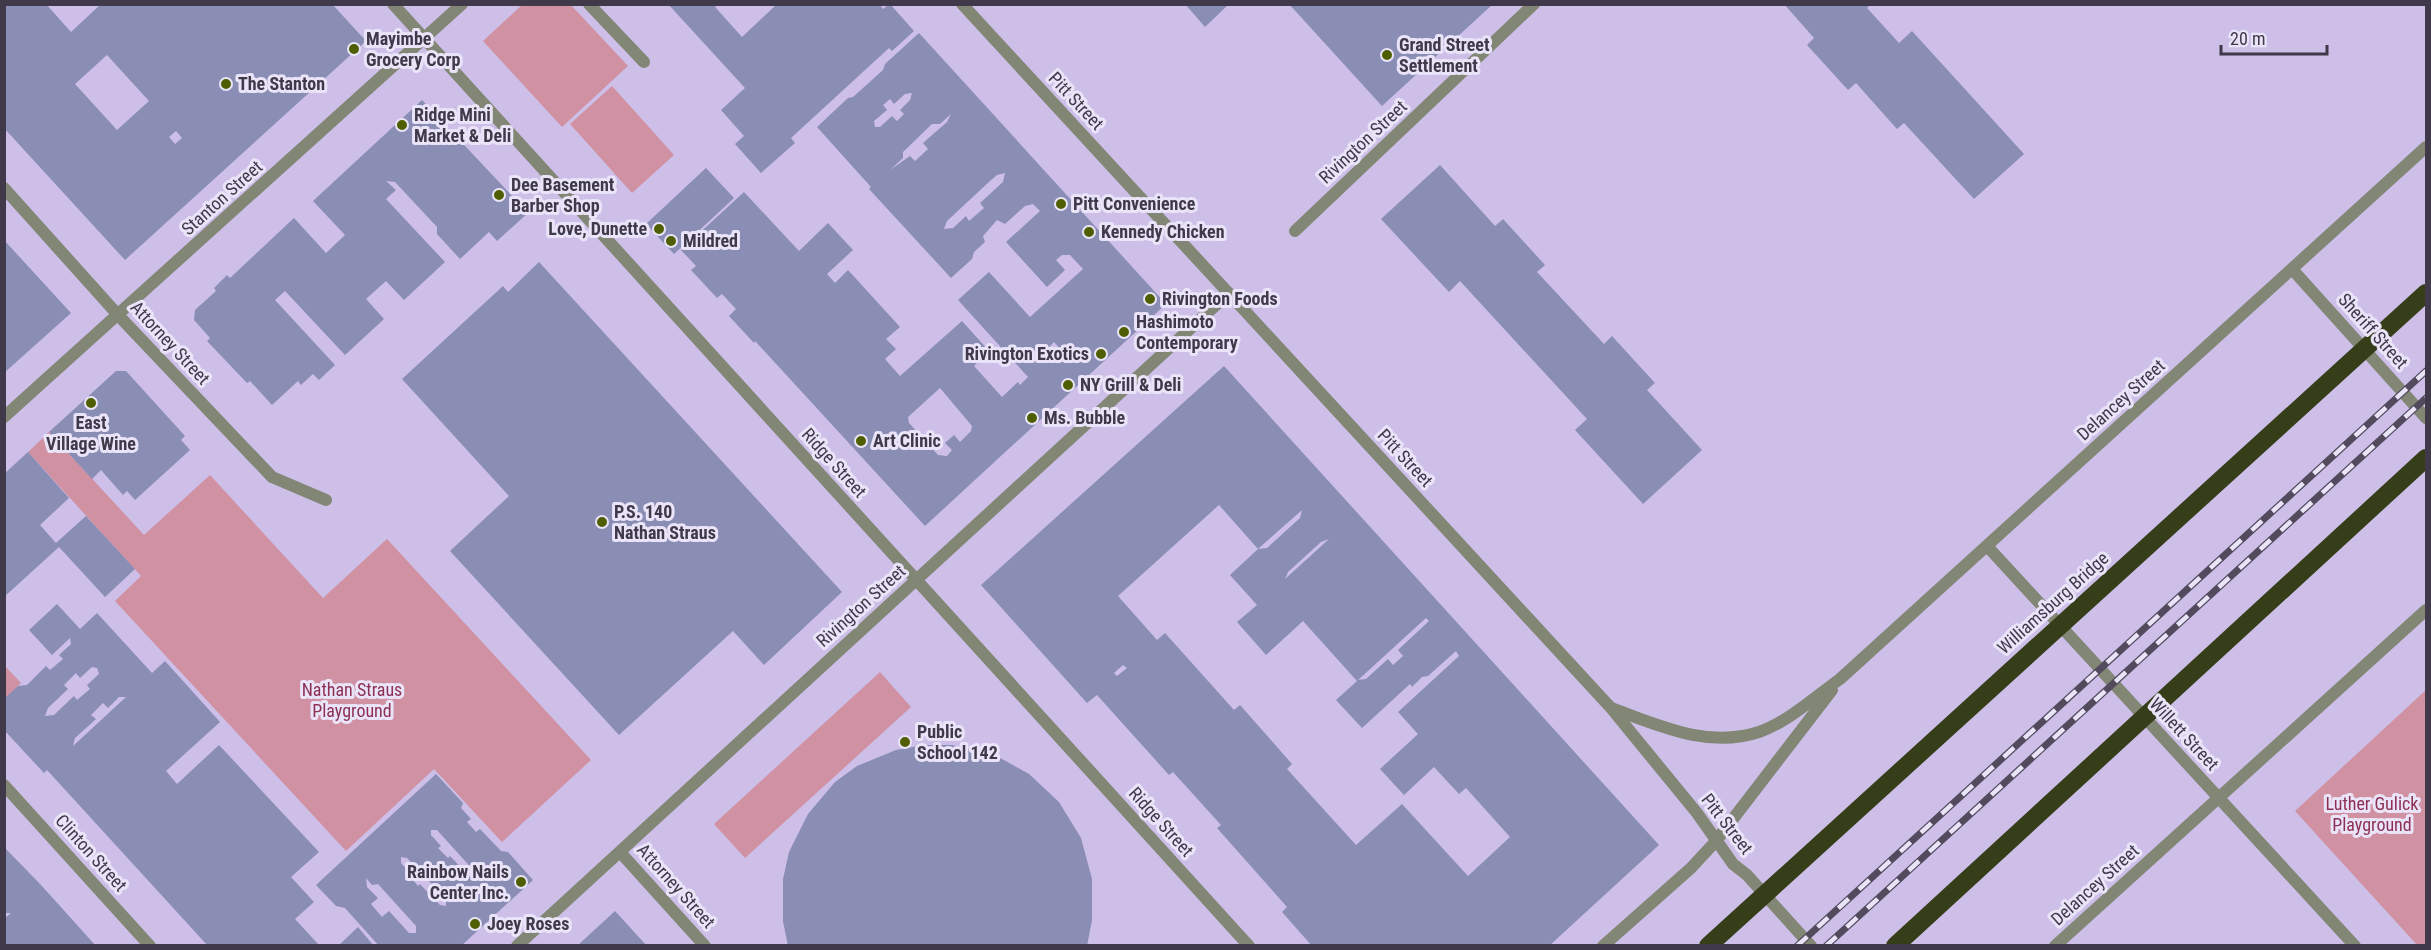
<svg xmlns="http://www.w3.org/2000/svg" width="2431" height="950" font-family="'Roboto Condensed',sans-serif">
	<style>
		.green { fill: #d091a3 }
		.building { fill: #8a8db4; fill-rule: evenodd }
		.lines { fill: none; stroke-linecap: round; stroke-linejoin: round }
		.lane { stroke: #818675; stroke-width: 12 }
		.street { stroke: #818675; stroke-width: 12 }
		.highway { stroke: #353e19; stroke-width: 18 }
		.rail-casing { stroke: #524b5e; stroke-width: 7 }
		.rail { stroke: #eae4f9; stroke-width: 4.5; stroke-dasharray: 14; stroke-linecap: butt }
		.poi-dot { fill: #4e5e00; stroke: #eae4f9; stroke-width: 2 }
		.labels { text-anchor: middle; stroke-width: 6; stroke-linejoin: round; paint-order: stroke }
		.poi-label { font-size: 18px; font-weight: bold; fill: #3f3949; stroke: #eae4f9; text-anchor: start }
		.street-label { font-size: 18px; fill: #3f3949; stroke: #eae4f9 }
		.park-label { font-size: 18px; fill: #8d3154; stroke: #eae4f9 }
	</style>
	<rect width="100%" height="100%" fill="#cdbfe8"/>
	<path class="green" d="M522 5H571L628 66 562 127 483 41Z
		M612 86 674 155 632 193 570 124Z
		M49 432 144 535 210 475 323 598 387 539 591 760 502 842 434 769 346 851 115 601 141 576 28 452Z
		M4 665 21 683 5 699H4Z
		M880 672 911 707 745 858 714 824Z
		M2426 690V945L2418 946 2295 811Z"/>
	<path class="building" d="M4 4H46L71 32 101 4H332L366 41 125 260 4 128ZM107 55 149 101 117 130 75 84ZM176 131 182 138 175 144 169 137Z
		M668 4H718L715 7 742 37 777 4H879L883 9 890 4 914 31 892 51 889 48 791 138 795 143 761 173 735 144 744 136 721 110 745 88Z
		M1185 4H1229L1205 27Z
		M1289 4H1493L1382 106Z
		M1784 4H1871L1867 8 1899 43 1912 31 2024 154 1974 199 1904 123 1897 129 1856 83 1848 90 1807 45 1814 38Z
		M919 33 1166 304 925 526 755 341 754 343 729 316 736 309 722 294 717 298 691 270 696 266 681 250 744 192 799 251 828 223 853 250 827 274 835 283 848 270 900 327 886 339 896 349 885 359 900 376 962 321 989 351 974 366 1002 397 1018 382 1020 385 1028 377 958 300 989 272 1030 317 1083 269 1070 255H1062L1056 260 1065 270 1047 287 1006 242 1040 211 1033 204 1025 206 1005 224 997 220 983 236 985 242 974 252 972 259 951 278 869 189 871 187 817 127 848 98 853 97 883 70 885 64ZM912 93 910 100 900 110 904 114 897 121 892 116 880 127H875L874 121 887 110 883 105 890 99 894 104 905 94ZM951 114 947 122 923 143 928 149 915 161 910 156 890 170 903 158V152L932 124H940ZM1005 173 1003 182 980 203 984 208 969 221 966 216 953 228 944 229 947 221 990 181 997 175ZM1054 342 1063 352 1061 354 1055 353 1049 347ZM940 388 972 426 971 431 960 442 954 435 945 443 952 450 947 456 938 455 909 423 908 417Z
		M422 100 528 213 497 241 489 232 460 259 437 234V227L395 182 386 181 396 190 386 199 445 262 404 300 386 281 366 299 384 319 345 355 285 291 275 300 335 365 319 380 313 374 301 385 298 381 272 405 250 381 247 383 207 341 210 338 194 320 195 310 216 291 214 288 227 275 230 278 294 218 326 253 345 235 313 201Z
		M1440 165 1495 226 1503 219 1545 265 1537 272 1604 344 1612 336 1655 383 1647 390 1702 450 1643 504 1575 430 1587 419 1460 281 1449 292 1381 219Z
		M706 168 734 198 674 254 646 224Z
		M4 240 71 313 4 373Z
		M539 262 842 592 764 665 733 631 619 735 450 551 509 496 402 379 503 286 508 292Z
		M1224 366 1659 845 1549 946H1312L1282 912 1287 907 1217 828 1221 825 1173 772 1169 775 1097 695 1087 703 981 585ZM1219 505 1258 549 1230 575 1257 605 1237 622 1266 655 1303 621 1357 681 1336 700 1362 728 1410 684 1412 687 1422 677 1428 676 1456 651 1459 656 1398 712 1418 734 1380 769 1404 795 1434 767 1459 794 1466 788 1510 837 1468 876 1402 804 1356 845 1287 769 1292 764 1240 705 1234 710 1165 633 1157 640 1118 596ZM1302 510 1300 518 1267 548 1258 549ZM1329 539 1285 579 1288 572 1321 542ZM1426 618 1429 621 1398 650 1403 656 1393 665 1388 659 1366 679 1358 680ZM1123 665 1127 668 1117 676 1114 673Z
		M116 371H126L185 436 181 440 190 450 135 500 127 491 123 495 101 470 92 479 49 432Z
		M28 452 69 498 40 525 56 543 86 516 135 569 105 597 59 547 4 597V474Z
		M57 604 80 629 97 613 152 673 165 661 220 722 166 771 177 784 219 745 319 852 291 877 314 902 295 919 318 944 316 946H208L47 770 44 773 4 730V699L18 686 27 685 46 666 50 670 63 659 59 655 71 644 70 638 52 655 29 630ZM92 667 97 668 99 674 87 685 90 689 77 700 74 696 54 715 45 716 48 708 68 689 64 685 76 673 80 678ZM119 697H126L73 746 75 738 96 719 91 715 103 703 108 708Z
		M924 745H952L993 754 1029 774 1059 802 1081 838 1092 879V920L1087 946H788L783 921V879L789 852 808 814 835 782 857 766 896 750Z
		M436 774 463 803 461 808 471 819 467 822 476 832 480 829 501 851 508 852 533 880 461 946H379L345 908 336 906 316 885ZM431 830H437L475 872V878L470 877 450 856 448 858 438 848 441 846 431 835ZM401 857 407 858 427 879 446 899V906L440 905 420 884 418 886 409 875 411 874 401 863ZM366 878 372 885 378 884 416 926V933H409L389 911 382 917 371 904 378 898 367 887Z
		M4 847 41 885 96 946H4V919L11 913H4Z
		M615 911 647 946H577Z
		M358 927 374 946H338Z"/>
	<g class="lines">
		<path class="lane" d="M589 4 644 62"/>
		<path class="street" d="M393 4 1249 946
			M962 4 1611 708 1697 813 1733 864 1747 875 1811 946
			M4 188 118 315 272 477 326 500
			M1295 231 1534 4
			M2292 269 2426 418
			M4 417 462 4
			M1987 546 2355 946
			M1611 708C1658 725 1708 749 1759 732 1788 722 1815 697 1840 679L2426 147
			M4 785 150 946
			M620 852 705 946
			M517 946 1229 293
			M1603 946 1691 868 1716 841 1832 690
			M2055 946 2426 610"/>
		<path class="highway" d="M1708 946 2426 293
			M1895 946 2426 458"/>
		<defs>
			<path id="rail" d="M1797 946 2426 371
				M1826 946 2426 398"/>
		</defs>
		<use href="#rail" class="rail-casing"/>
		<use href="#rail" class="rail"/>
	</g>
	<g class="poi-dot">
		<circle cx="354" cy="49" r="6"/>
		<circle cx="1387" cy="55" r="6"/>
		<circle cx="226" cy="84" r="6"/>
		<circle cx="402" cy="125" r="6"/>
		<circle cx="499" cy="195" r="6"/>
		<circle cx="1061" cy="204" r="6"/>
		<circle cx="659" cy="229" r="6"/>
		<circle cx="1089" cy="232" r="6"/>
		<circle cx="671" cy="241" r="6"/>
		<circle cx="1150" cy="299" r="6"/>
		<circle cx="1124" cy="332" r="6"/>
		<circle cx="1101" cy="354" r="6"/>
		<circle cx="1068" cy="385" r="6"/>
		<circle cx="91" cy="403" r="6"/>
		<circle cx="1032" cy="418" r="6"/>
		<circle cx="861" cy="441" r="6"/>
		<circle cx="602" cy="522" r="6"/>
		<circle cx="905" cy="742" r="6"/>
		<circle cx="521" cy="882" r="6"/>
		<circle cx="475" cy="924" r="6"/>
	</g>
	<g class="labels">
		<g class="poi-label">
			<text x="366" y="45">Mayimbe<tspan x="366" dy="21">Grocery Corp</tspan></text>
			<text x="1399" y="51">Grand Street<tspan x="1399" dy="21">Settlement</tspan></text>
			<text x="238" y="90">The Stanton</text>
			<text x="414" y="121">Ridge Mini<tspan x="414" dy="21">Market &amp; Deli</tspan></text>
			<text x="511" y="191">Dee Basement<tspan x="511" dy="21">Barber Shop</tspan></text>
			<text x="1073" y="210">Pitt Convenience</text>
			<text x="647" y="235" text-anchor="end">Love, Dunette</text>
			<text x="1101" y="238">Kennedy Chicken</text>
			<text x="683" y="247">Mildred</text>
			<text x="1162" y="305">Rivington Foods</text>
			<text x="1136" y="328">Hashimoto<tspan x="1136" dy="21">Contemporary</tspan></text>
			<text x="1089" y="360" text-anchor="end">Rivington Exotics</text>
			<text x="1080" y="391">NY Grill &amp; Deli</text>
			<text x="1044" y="424">Ms. Bubble</text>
			<text x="91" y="429" text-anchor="middle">East<tspan x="91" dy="21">Village Wine</tspan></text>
			<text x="873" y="447">Art Clinic</text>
			<text x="614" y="518">P.S. 140<tspan x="614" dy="21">Nathan Straus</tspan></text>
			<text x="917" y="738">Public<tspan x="917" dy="21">School 142</tspan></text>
			<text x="509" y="878" text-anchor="end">Rainbow Nails<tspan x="509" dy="21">Center Inc.</tspan></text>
			<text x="487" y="930">Joey Roses</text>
		</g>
		<g class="street-label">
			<text transform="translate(1076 101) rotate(47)" y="6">Pitt Street</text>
			<text transform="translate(1363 142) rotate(-43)" y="6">Rivington Street</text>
			<text transform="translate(222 198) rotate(-42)" y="6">Stanton Street</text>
			<text transform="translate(2373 331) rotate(48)" y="6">Sheriff Street</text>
			<text transform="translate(170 343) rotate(47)" y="6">Attorney Street</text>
			<text transform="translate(2121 400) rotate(-42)" y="6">Delancey Street</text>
			<text transform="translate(1405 458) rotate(47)" y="6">Pitt Street</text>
			<text transform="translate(834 463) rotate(48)" y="6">Ridge Street</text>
			<text transform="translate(2053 603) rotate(-42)" y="6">Williamsburg Bridge</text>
			<text transform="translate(861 606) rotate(-42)" y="6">Rivington Street</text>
			<text transform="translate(2184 734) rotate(47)" y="6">Willett Street</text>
			<text transform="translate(1161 822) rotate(48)" y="6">Ridge Street</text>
			<text transform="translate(1727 824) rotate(52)" y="6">Pitt Street</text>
			<text transform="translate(91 853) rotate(48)" y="6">Clinton Street</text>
			<text transform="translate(2095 885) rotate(-42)" y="6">Delancey Street</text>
			<text transform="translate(676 886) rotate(48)" y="6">Attorney Street</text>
		</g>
		<g class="park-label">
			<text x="352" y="696">Nathan Straus<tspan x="352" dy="21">Playground</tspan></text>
			<text x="2372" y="810">Luther Gulick<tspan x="2372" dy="21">Playground</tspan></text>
		</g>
	</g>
	<rect width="2431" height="950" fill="none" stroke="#3f3949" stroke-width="12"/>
	<path d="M2221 45v9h106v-9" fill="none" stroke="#3f3949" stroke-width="3"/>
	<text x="2230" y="45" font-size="18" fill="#3f3949" stroke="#eae4f9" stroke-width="4.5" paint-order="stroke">20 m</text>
</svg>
